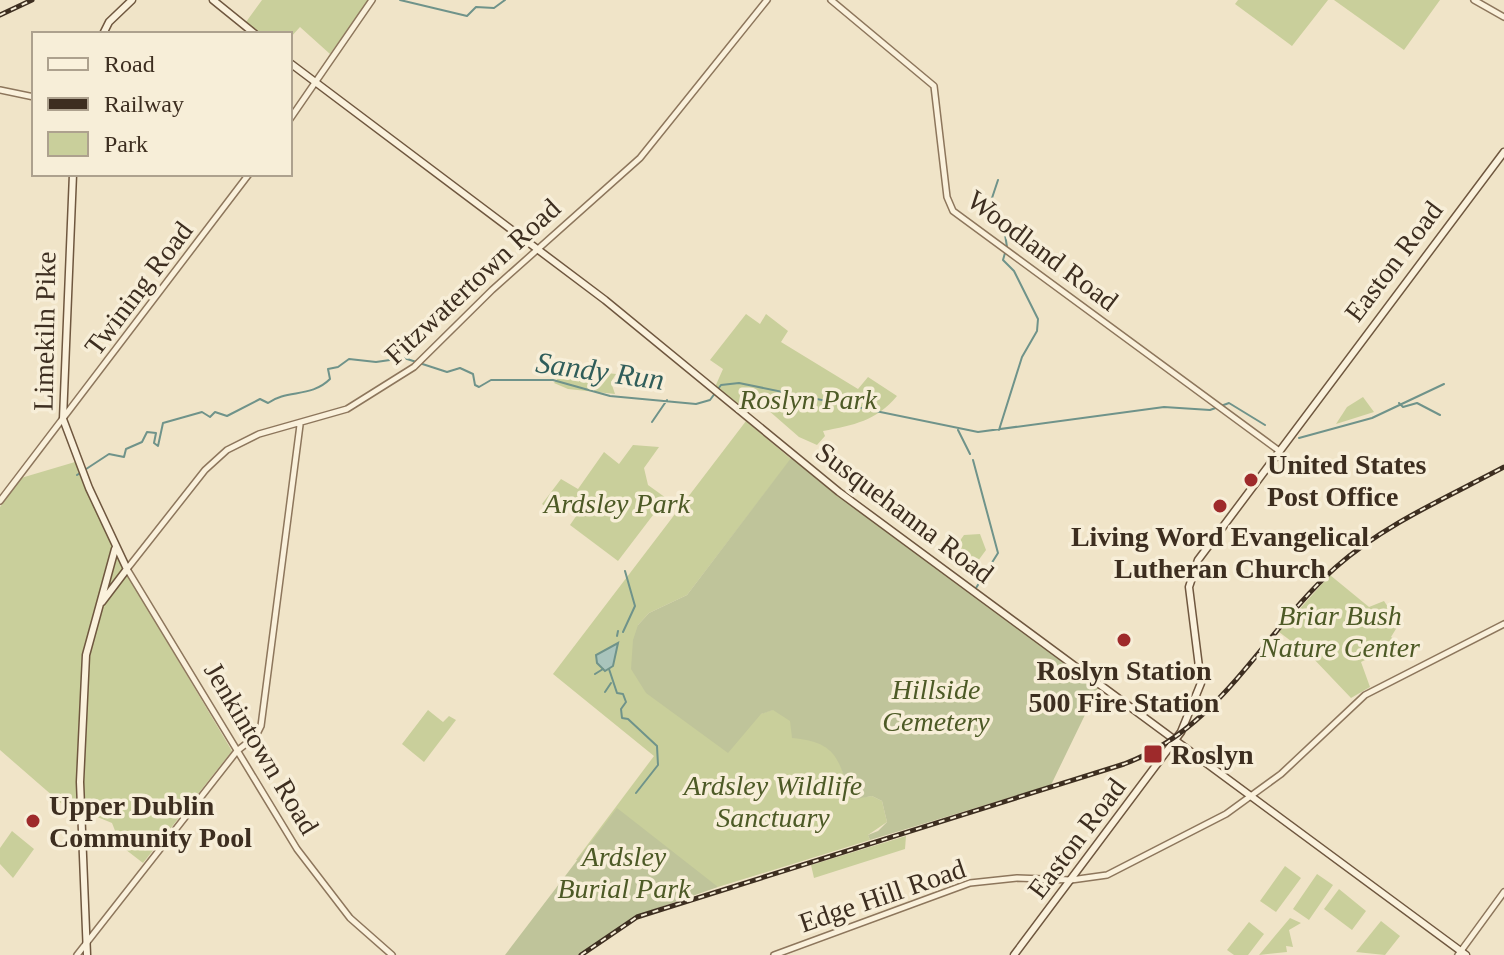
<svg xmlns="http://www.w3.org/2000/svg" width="1504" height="955" font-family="'Times New Roman',serif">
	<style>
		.green { fill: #c9cf9b }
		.cemetery { fill: #bfc49a }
		.water { fill: #a9c4bc; stroke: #6f938a; stroke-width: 2 }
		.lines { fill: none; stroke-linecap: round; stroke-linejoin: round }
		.stream { stroke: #6f938a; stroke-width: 2 }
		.tertiary-casing { stroke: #8d765c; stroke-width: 8 }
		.secondary-casing { stroke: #6f573f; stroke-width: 9 }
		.tertiary { stroke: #faf1dc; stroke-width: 5 }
		.secondary { stroke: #faf1dc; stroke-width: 6 }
		.rail-casing { stroke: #3d2e20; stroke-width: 5 }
		.rail { stroke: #f7eed8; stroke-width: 2; stroke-dasharray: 6; stroke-linecap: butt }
		.poi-dot { fill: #9e2a2b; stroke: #f7eed8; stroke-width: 3 }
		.labels { text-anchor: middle; stroke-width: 7; stroke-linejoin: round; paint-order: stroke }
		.street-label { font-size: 28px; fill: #3d2e20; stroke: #f7eed8 }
		.park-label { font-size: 28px; font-style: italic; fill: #4d5a26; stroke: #f7eed8 }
		.poi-label { font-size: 28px; font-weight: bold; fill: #3d2e20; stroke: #f7eed8; text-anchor: start }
		.water-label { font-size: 30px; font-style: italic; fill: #2f5d5a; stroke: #f7eed8 }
	</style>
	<rect width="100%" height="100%" fill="#f0e4c8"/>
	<path class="green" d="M262 0H369L330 54 300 27 290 38V34H261L246 22Z
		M1238 0H1328L1292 46 1235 4Z
		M1334 0H1440L1404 50Z
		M746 314 760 324 766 314 788 331 781 342 858 389 868 377 897 396C876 421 854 425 823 431L825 436 817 445 799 437 751 395 740 407 715 387 723 369 710 360Z
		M570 363 579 370 616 374 611 382 615 394 568 389 554 383Z
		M1363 397 1374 412 1336 424 1347 407Z
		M746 421 791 459 687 595 649 613 638 625 760 714 775 709 832 751 838 756 851 799 872 796 882 801 887 822 868 835 870 840 718 887 576 860 654 756 553 674Z
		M633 445 659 447 644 468 648 485 666 498 618 561 570 525 581 509 563 497 553 512 542 504 561 479 578 489 604 452 619 464Z
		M75 462 128 576 232 751 143 863 121 846 112 823 85 812 77 817 0 750V507L21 478Z
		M980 534 986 550 975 565 954 549 964 535Z
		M1330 575 1369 607 1384 601 1399 624 1391 637 1406 647 1392 656 1379 653 1361 662 1370 687 1351 698 1311 656 1279 632Z
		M428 710 443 722 449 716 456 720 424 762 402 744Z
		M12 831 34 849 13 878 0 864V848Z
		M906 836 905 849 814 878 811 865Z
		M1285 866 1301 878 1276 912 1260 901Z
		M1317 874 1333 885 1309 920 1293 909Z
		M1339 889 1366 911 1352 930 1324 909Z
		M1290 918 1301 923 1289 930 1293 947 1286 946 1287 952 1259 955Z
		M1381 921 1400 936 1385 955 1356 952Z
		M1249 922 1264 934 1248 955H1234L1227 950Z"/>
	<path class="cemetery" d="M791 458 1098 688 1051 785 870 840 868 835 878 831 887 822 882 801 872 796 851 800C839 760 838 742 792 738L790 721 773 710 761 714 728 753 646 693 631 669 633 640 638 625 649 613 687 595Z
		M617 808 718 887 635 916 579 955H505Z"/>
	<path class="water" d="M618 643 613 666 605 671 597 663 596 655Z"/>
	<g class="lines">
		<path class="stream" d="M400 0 467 16 476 7 494 8 505 0
			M998 180 991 201 1003 226
			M1004 228 1007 247
			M1399 403 1403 407 1417 403 1440 415
			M652 422 667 400
			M958 430 970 454
			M999 430 1022 357 1037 331 1038 319 1014 271 1003 260 1005 253
			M1299 438 1372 418 1444 384
			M973 460 998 553 976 588
			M77 475 109 454 124 457 126 449 142 442 147 432 156 433 154 443 158 446 163 423 202 412 210 417 215 412 227 416 260 399 268 403C287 389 311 398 330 379L328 369 338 367 349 359 376 362 404 358 447 372 460 368 473 374 475 385 479 387 491 380H553L610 396 696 404 710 400 721 385 739 383 978 432 1164 407 1210 410 1229 403 1265 425
			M623 632 635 606 625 571
			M617 636 618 631
			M609 669 617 693 623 694 626 702 621 709 622 718 628 719 657 746 658 765 636 793
			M595 674 603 669
			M605 692 611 683"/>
		<defs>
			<path id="tertiary" d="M831 0 934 86 947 197 953 211 1278 450
				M1474 0 1504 17
				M0 90 34 97
				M290 119 372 0
				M0 501 249 174
				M77 955 237 751 256 736 261 726 300 425
				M392 955 350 918 297 849 127 569 205 470 227 450 259 434 347 409 414 367 492 290 640 158 767 0
				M774 955 970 883 1017 878 1071 880 1107 875 1226 814 1281 774 1365 695 1504 624
				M1458 955 1504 892"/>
			<path id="secondary" d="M213 0 255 34
				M103 34 109 22 132 0
				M290 63 605 300 839 492 1466 955
				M73 174 63 419 89 488 127 569 102 602
				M87 955 80 782 86 655 115 549
				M1014 955 1181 732 1201 683 1189 587 1198 560 1504 152"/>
		</defs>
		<use href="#tertiary" class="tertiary-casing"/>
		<use href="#secondary" class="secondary-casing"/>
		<use href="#tertiary" class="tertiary"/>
		<use href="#secondary" class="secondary"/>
		<defs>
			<path id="rail" d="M0 15 32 0
				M581 955 637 917 1124 764C1221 728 1263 632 1336 567 1385 524 1448 497 1504 467"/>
		</defs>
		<use href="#rail" class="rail-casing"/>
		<use href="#rail" class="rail"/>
	</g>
	<g class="poi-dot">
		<circle cx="1251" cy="480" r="8"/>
		<circle cx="1220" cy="506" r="8"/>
		<circle cx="1124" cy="640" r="8"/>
		<rect x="1143" y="744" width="20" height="20" rx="4"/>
		<circle cx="33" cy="821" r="8"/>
	</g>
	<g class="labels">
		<g class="street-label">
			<text transform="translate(1043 250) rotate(37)" y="10">Woodland Road</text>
			<text transform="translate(1393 261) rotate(-53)" y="10">Easton Road</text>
			<text transform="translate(472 281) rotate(-43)" y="10">Fitzwatertown Road</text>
			<text transform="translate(138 288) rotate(-53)" y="10">Twining Road</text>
			<text transform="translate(44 331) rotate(-89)" y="10">Limekiln Pike</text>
			<text transform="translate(905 512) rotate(37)" y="10">Susquehanna Road</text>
			<text transform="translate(262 748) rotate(59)" y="10">Jenkintown Road</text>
			<text transform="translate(1076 838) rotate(-53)" y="10">Easton Road</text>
			<text transform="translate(882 895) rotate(-19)" y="10">Edge Hill Road</text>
		</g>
		<g class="park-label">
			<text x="808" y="409">Roslyn Park</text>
			<text x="617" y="513">Ardsley Park</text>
			<text x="1340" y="625">Briar Bush<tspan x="1340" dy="32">Nature Center</tspan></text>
			<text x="936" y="699">Hillside<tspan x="936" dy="32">Cemetery</tspan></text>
			<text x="773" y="795">Ardsley Wildlife<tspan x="773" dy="32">Sanctuary</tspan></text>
			<text x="624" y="866">Ardsley<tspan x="624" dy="32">Burial Park</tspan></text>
		</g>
		<g class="poi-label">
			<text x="1267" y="474">United States<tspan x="1267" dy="32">Post Office</tspan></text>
			<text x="1220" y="546" text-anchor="middle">Living Word Evangelical<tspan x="1220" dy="32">Lutheran Church</tspan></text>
			<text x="1124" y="680" text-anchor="middle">Roslyn Station<tspan x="1124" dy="32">500 Fire Station</tspan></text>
			<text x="1171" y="764">Roslyn</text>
			<text x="49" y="815">Upper Dublin<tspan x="49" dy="32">Community Pool</tspan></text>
		</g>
		<g class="water-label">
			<text transform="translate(600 371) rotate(8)" y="10">Sandy Run</text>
		</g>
	</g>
	<rect x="32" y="32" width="260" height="144" fill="#f7eed8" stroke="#ada18e" stroke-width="2"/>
	<rect x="48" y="58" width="40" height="12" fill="#faf1dc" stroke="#ada18e" stroke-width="2"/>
	<text x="104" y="72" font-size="24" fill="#3d2e20">Road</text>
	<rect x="48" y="98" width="40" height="12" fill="#3d2e20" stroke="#ada18e" stroke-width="2"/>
	<text x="104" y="112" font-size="24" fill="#3d2e20">Railway</text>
	<rect x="48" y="132" width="40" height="24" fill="#c9cf9b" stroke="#ada18e" stroke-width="2"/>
	<text x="104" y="152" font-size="24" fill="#3d2e20">Park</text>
</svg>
